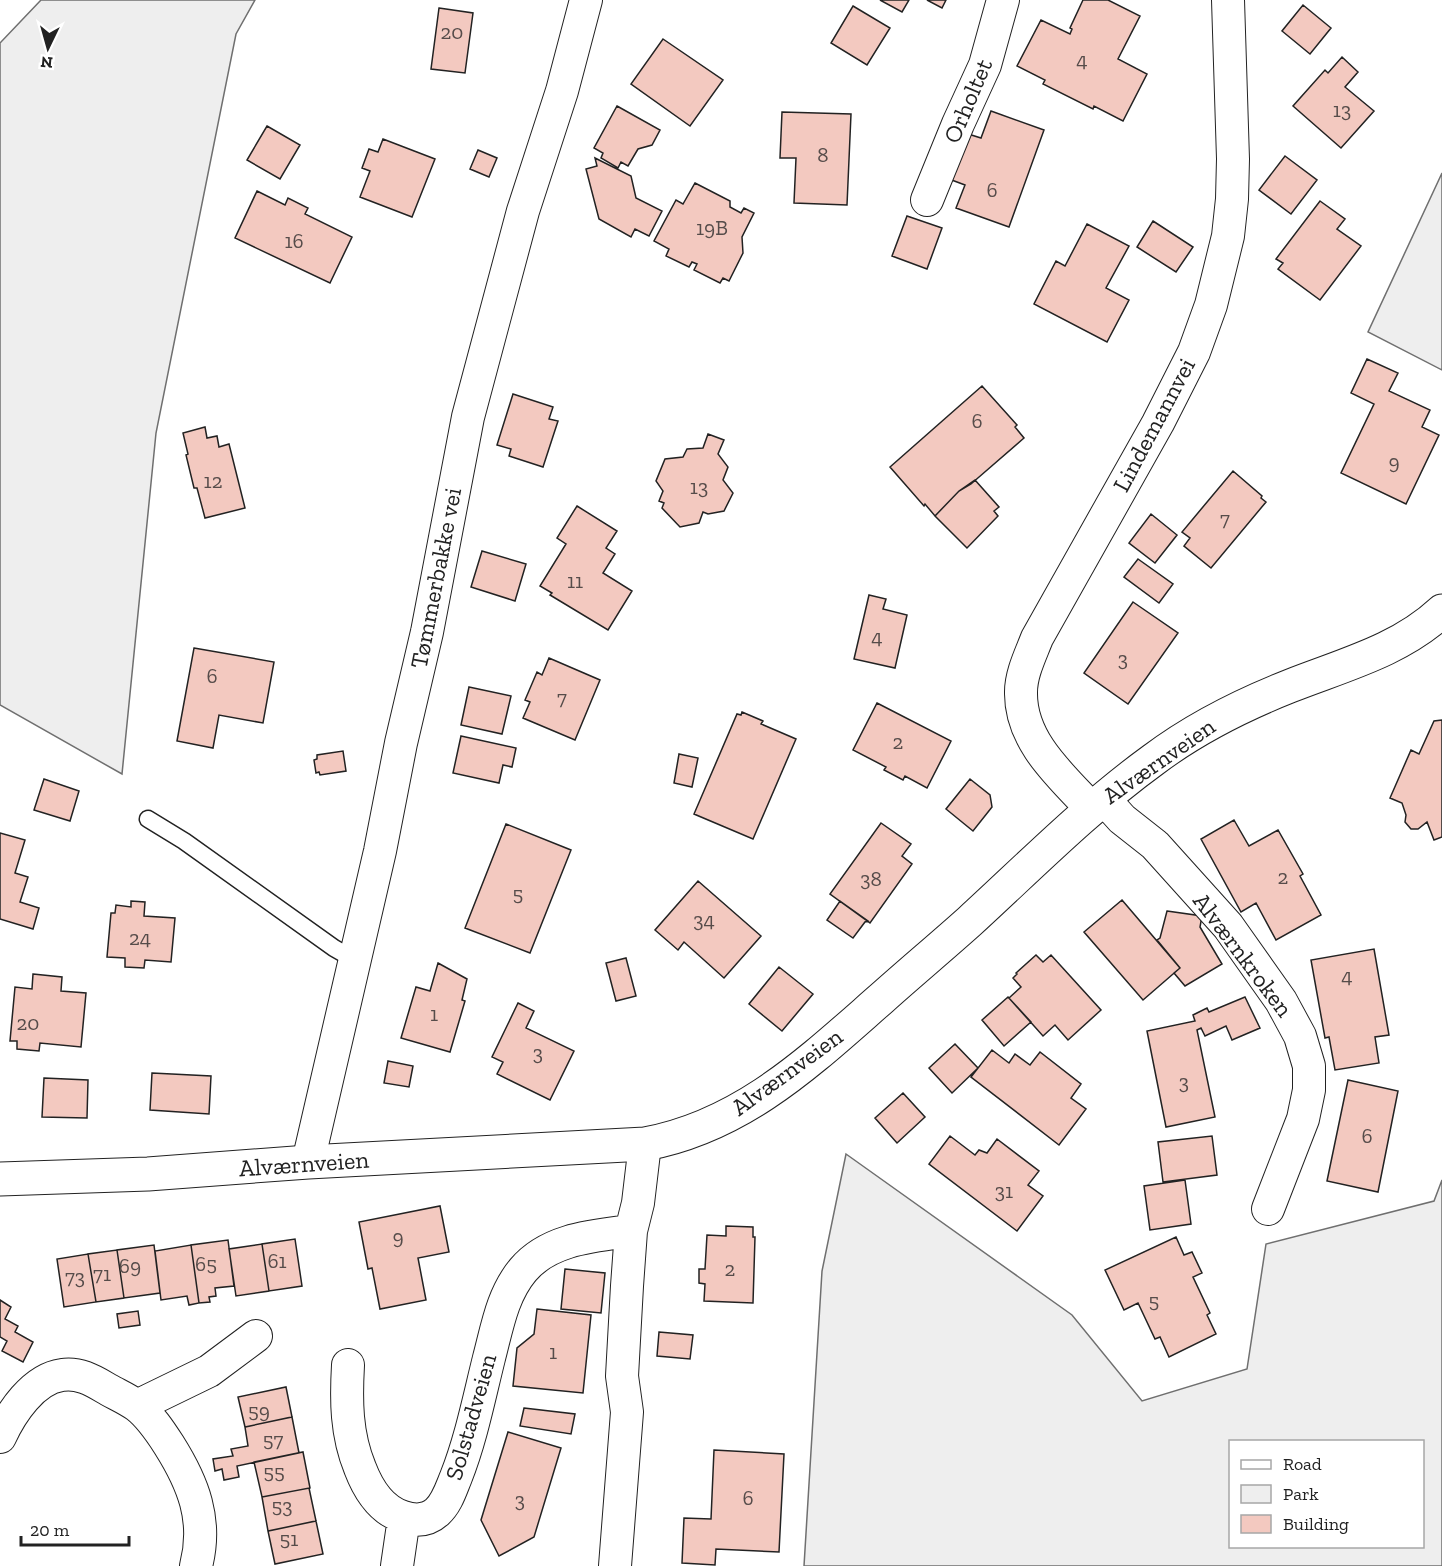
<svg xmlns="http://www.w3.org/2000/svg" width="1442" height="1566" font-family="'Zilla Slab',serif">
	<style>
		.green { fill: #eee; stroke: #6f6f6f; stroke-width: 1.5; fill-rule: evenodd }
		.building { fill: #f3c9c0; stroke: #222; stroke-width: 1.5 }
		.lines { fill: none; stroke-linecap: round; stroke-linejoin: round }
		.lane-casing { stroke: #222; stroke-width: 19 }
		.street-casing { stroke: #222; stroke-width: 34 }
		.secondary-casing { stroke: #222; stroke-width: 35 }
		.lane { stroke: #fff; stroke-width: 16 }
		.street { stroke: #fff; stroke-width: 32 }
		.secondary { stroke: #fff; stroke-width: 33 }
		.labels { text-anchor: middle; stroke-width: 4.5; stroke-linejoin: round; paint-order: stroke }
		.number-label { font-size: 21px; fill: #564c4a }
		.street-label { font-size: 24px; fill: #222; stroke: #fff }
	</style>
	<rect width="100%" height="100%" fill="#fff"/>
	<path class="green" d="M41 0H255L236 34 156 433 122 774 0 705V43Z
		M1442 173V370L1368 332Z
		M846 1154 1072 1315 1142 1401 1247 1369 1266 1244 1434 1201 1442 1180V1566H804L822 1271ZM1230 1442H1422V1546H1230Z"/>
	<path class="building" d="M880 0H909L902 12Z
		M927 0H946L942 8Z
		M1083 0H1108L1140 16 1118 59 1147 74 1123 121 1094 106 1093 109 1043 84 1045 80 1017 66 1041 20 1070 34 1072 29 1070 28Z
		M1303 5 1331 28 1310 54 1282 31Z
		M853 6 890 28 867 65 831 43Z
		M439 8 473 13 465 73 431 69Z
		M663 39 723 80 690 126 631 84Z
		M1342 57 1358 72 1345 87 1374 111 1341 148 1293 106 1325 70 1328 73Z
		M617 106 660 130 652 145 638 149 628 166 621 162 618 168 601 158 603 153 594 148Z
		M991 111 1044 130 1009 227 956 208 965 185 949 179 965 133 981 138Z
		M782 112 851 114 847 205 794 203 796 158H780Z
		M267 126 300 145 280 179 247 160Z
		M383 139 435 159 412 217 360 197 370 171 362 168 369 149 378 152Z
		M478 150 497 158 489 177 470 169Z
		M1285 156 1317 180 1291 214 1259 190Z
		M595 158 631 176 636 198 662 211 649 236 635 229 631 237 599 219 586 169 597 166Z
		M695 183 730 201V207L741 213 744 208 754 213 742 237 743 253 729 281 723 278 720 283 694 270 697 264 692 262 689 267 666 256 669 249 654 241 676 200 683 204Z
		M257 191 285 205 288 198 308 208 305 214 352 237 330 283 235 238Z
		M1320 201 1345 219 1337 229 1361 246 1320 300 1278 269 1283 263 1276 259Z
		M907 216 942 228 927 269 892 256Z
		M1153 221 1193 247 1176 272 1137 247Z
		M1087 224 1129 246 1106 288 1129 300 1107 342 1034 304 1056 261 1065 266Z
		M1367 359 1398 373 1389 391 1430 410 1422 427 1439 435 1406 504 1341 473 1374 404 1351 393Z
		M982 386 1017 425 1015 427 1024 438 971 484 959 491 935 516 925 504 924 506 890 467Z
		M513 394 553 407 549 419 558 421 543 467 509 456 511 449 497 445Z
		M205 427 207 438 217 436 219 447 229 444 245 508 205 518 197 488H194L186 455 188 454 183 433Z
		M708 434 724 440 718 454 728 467 723 480 733 493 724 511 708 514 703 512 699 523 680 527 662 508 664 503 659 501 663 491 656 481 665 459 683 457 687 449 703 448Z
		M1233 471 1262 496 1261 498 1266 502 1211 568 1184 546 1190 538 1182 532Z
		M975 480 999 507 994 511 998 516 967 548 935 516 959 491Z
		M577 506 617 531 606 548 615 554 603 573 632 591 608 630 550 595 552 593 540 586 566 544 557 538Z
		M1151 514 1177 535 1155 563 1129 543Z
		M482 551 526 564 515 601 471 587Z
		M1138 559 1173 584 1159 603 1124 577Z
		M869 595 886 599 883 609 907 615 895 668 854 659Z
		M1133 602 1178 633 1128 704 1084 673Z
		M194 648 274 662 263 723 219 715 213 748 177 741Z
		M549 658 600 680 575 740 523 718 530 702 525 700 537 672 542 675Z
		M469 687 511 696 502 734 461 725Z
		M877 703 951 741 927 788 905 776 903 780 884 770 886 767 853 750Z
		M742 712 763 721 761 724 796 739 753 839 694 814 737 714 741 715Z
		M1442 720V837L1434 840 1427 822 1418 829H1411L1405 822 1406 815 1402 803 1390 798 1411 750 1419 754 1434 721Z
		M461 736 516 748 512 767 503 765 499 783 453 773Z
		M343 751 346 771 320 775 319 772 316 773 314 760 317 759V755Z
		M679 754 698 758 692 787 674 783Z
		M44 779 79 791 70 821 34 810Z
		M970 779 990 795 992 807 973 831 946 809Z
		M1234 820 1249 846 1278 830 1303 874 1300 876 1321 915 1276 940 1256 903 1241 912 1201 839Z
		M881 823 911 844 902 856 912 864 870 923 830 894Z
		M506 824 571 850 530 953 465 928Z
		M0 833 25 840 15 873 28 877 20 902 39 908 33 929 0 919Z
		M698 881 761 936 724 978 684 942 678 950 655 930Z
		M1122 900 1180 968 1143 1000 1084 932Z
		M131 901 145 902 144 916 175 918 171 962 145 960 144 968 125 967V958L107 957 111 913H115L116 905 131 907Z
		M840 901 868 921 865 922 853 938 827 920Z
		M1167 911 1202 916 1200 927 1222 964 1185 986 1174 973 1180 968 1157 940 1160 938Z
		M1374 949 1389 1035 1375 1037 1379 1063 1335 1070 1329 1037 1325 1038 1311 960Z
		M1036 955 1043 962 1051 955 1101 1010 1068 1040 1055 1025 1043 1036 1009 998 1021 987 1013 978 1017 974 1016 973Z
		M626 958 636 996 616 1001 606 963Z
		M438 963 467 979 462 1000 465 1001 450 1052 401 1038 416 987 430 991Z
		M779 967 813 994 782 1031 749 1004Z
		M33 974 62 977 61 991 86 993 81 1047 40 1043 39 1051 17 1049V1041H10L15 987 32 989Z
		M1008 997 1031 1022 1004 1046 982 1020Z
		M1245 997 1260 1028 1232 1040 1226 1026 1205 1036 1201 1028 1197 1030 1215 1117 1166 1127 1147 1031 1195 1021 1193 1015 1207 1008 1209 1012Z
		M518 1003 534 1011 526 1028 574 1051 550 1100 497 1074 503 1062 492 1057Z
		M955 1044 978 1068 952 1093 929 1068Z
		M992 1050 1009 1063 1015 1054 1030 1065 1040 1052 1081 1084 1071 1098 1086 1109 1059 1145 971 1077Z
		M388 1061 413 1066 409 1087 384 1083Z
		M152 1073 211 1076 209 1114 150 1110Z
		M44 1078 88 1080 87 1118 42 1117Z
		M1348 1080 1398 1091 1378 1192 1327 1181Z
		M903 1093 925 1117 897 1143 875 1118Z
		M950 1136 975 1155 979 1150 987 1153 997 1139 1039 1171 1028 1185 1043 1196 1017 1231 929 1164Z
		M1212 1136 1217 1175 1163 1182 1158 1142Z
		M1185 1180 1191 1224 1150 1230 1144 1186Z
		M440 1206 449 1252 418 1258 426 1300 380 1309 372 1268 368 1269 359 1222Z
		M726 1226 753 1227V1237H755L753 1303 704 1301 705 1284 699 1283V1269H705L707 1235 726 1236Z
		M1176 1237 1184 1255 1192 1252 1202 1273 1193 1277 1210 1313 1207 1315 1216 1334 1169 1357 1160 1337 1155 1339 1138 1303 1124 1310 1105 1270Z
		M295 1239 302 1286 269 1291 262 1244Z
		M228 1240 234 1286 215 1288 216 1296 209 1297 210 1302 199 1303 191 1245Z
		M262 1244 269 1291 236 1296 229 1249Z
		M154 1245 160 1293 124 1298 117 1250Z
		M191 1245 199 1303 189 1305 187 1296 161 1300 155 1251Z
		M117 1250 124 1298 96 1302 88 1254Z
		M88 1254 96 1302 64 1307 57 1259Z
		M565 1269 605 1273 601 1313 561 1309Z
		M0 1300 11 1307 5 1319 18 1326 15 1332 33 1342 23 1362 2 1351 7 1341 0 1337Z
		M537 1309 591 1315 583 1393 513 1386 517 1348 534 1334Z
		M138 1311 140 1325 119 1328 117 1314Z
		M659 1332 693 1335 690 1359 657 1356Z
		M286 1387 292 1417 245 1427 238 1397Z
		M524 1408 575 1414 571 1434 520 1426Z
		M292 1417 299 1453 237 1466 239 1477 224 1480 222 1469 215 1471 213 1459 233 1456 231 1449 248 1446 245 1427Z
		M508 1432 561 1448 534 1537 499 1556 481 1520Z
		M714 1450 784 1454 779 1552 716 1549 715 1565 682 1563 684 1518 711 1519Z
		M303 1452 310 1488 262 1497 254 1462Z
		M309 1488 316 1521 268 1531 262 1497Z
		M316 1521 323 1554 275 1564 268 1531Z"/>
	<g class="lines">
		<defs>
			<path id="lane" d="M148 819 184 841 334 948 355 960"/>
			<path id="street" d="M927 200 958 124 985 65 1003 0
				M1104 799 1122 819 1155 845 1228 926 1281 1001 1300 1036 1309 1066V1090L1303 1119 1268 1209
				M1092 809C1061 776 1020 741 1021 692 1021 674 1030 656 1037 638L1158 423 1194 352 1211 305 1228 236 1232 199 1233 159 1228 0
				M308 1162 380 851 401 743 427 632 468 417 523 211 562 91 586 0
				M348 1365C346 1400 346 1434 360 1468 368 1489 381 1510 403 1517 415 1521 427 1521 437 1512 447 1503 451 1489 456 1477 471 1439 479 1398 489 1358 497 1328 502 1295 523 1270 549 1239 593 1236 631 1231
				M137 1406 209 1371 256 1336
				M0 1437C11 1413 33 1379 62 1375 80 1372 95 1382 109 1390 118 1395 129 1400 137 1406 150 1416 160 1431 169 1445 193 1483 208 1520 196 1566
				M397 1566 404 1518
				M615 1566 627 1412 622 1376 627 1286 631 1231 638 1203 645 1144"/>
			<path id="secondary" d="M0 1179 148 1174 308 1162 645 1144C743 1126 810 1061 882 998 911 972 941 947 970 921 1030 866 1087 808 1153 760 1194 729 1242 705 1290 686 1343 665 1399 651 1442 611"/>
		</defs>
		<use href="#lane" class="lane-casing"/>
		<use href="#street" class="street-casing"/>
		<use href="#secondary" class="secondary-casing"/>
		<use href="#lane" class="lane"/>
		<use href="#street" class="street"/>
		<use href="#secondary" class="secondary"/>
	</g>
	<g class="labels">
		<g class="number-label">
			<text x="452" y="39">20</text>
			<text x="1082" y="67">4</text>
			<text x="1342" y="117">13</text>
			<text x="823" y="162">8</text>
			<text x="992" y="197">6</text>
			<text x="712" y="235">19B</text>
			<text x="294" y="248">16</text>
			<text x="977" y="428">6</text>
			<text x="1394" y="469">9</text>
			<text x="213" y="488">12</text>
			<text x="699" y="494">13</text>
			<text x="1225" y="526">7</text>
			<text x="575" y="588">11</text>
			<text x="877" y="644">4</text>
			<text x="1123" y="666">3</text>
			<text x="212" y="683">6</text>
			<text x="562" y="705">7</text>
			<text x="898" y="749">2</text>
			<text x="1283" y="884">2</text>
			<text x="871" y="886">38</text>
			<text x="518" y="901">5</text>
			<text x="704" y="927">34</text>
			<text x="140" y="945">24</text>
			<text x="1347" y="983">4</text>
			<text x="434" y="1021">1</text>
			<text x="28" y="1030">20</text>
			<text x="538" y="1060">3</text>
			<text x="1184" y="1089">3</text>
			<text x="1367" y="1143">6</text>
			<text x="1004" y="1198">31</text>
			<text x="398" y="1244">9</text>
			<text x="277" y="1268">61</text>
			<text x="206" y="1271">65</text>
			<text x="130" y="1273">69</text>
			<text x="730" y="1276">2</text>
			<text x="102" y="1281">71</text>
			<text x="75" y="1284">73</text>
			<text x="1154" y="1308">5</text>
			<text x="553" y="1359">1</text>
			<text x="259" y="1418">59</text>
			<text x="273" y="1447">57</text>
			<text x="274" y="1479">55</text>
			<text x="748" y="1505">6</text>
			<text x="520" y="1507">3</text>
			<text x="282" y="1513">53</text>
			<text x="289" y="1546">51</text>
		</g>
		<g class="street-label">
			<text transform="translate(968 101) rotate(-67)" y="8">Orholtet</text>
			<text transform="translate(1154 425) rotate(-62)" y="8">Lindemannvei</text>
			<text transform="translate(436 578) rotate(-79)" y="8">Tømmerbakke vei</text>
			<text transform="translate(1159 761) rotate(-35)" y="8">Alværnveien</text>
			<text transform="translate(1243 955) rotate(53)" y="8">Alværnkroken</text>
			<text transform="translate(787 1072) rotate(-36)" y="8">Alværnveien</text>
			<text transform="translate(304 1164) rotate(-4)" y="8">Alværnveien</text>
			<text transform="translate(471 1417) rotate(-74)" y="8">Solstadveien</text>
		</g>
	</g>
	<rect x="1229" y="1440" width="195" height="108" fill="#ffffff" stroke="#a7a7a7" stroke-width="1.5"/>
	<rect x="1241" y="1460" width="30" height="9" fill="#ffffff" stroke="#a7a7a7" stroke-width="1.5"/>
	<text x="1283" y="1470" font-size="18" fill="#222222">Road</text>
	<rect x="1241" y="1485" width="30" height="18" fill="#eeeeee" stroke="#a7a7a7" stroke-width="1.5"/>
	<text x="1283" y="1500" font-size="18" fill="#222222">Park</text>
	<rect x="1241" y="1515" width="30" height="18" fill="#f3c9c0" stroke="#a7a7a7" stroke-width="1.5"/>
	<text x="1283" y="1530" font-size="18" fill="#222222">Building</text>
	<g transform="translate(48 48) rotate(185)" stroke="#ffffff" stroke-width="4.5" paint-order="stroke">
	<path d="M0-4.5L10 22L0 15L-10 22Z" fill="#222222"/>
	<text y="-9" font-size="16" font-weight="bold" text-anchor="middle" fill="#222222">N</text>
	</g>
	<path d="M21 1536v9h108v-9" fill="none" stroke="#222222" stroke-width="3"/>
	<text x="30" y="1536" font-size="18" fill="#222222" stroke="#ffffff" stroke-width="4.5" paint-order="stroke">20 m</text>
</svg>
